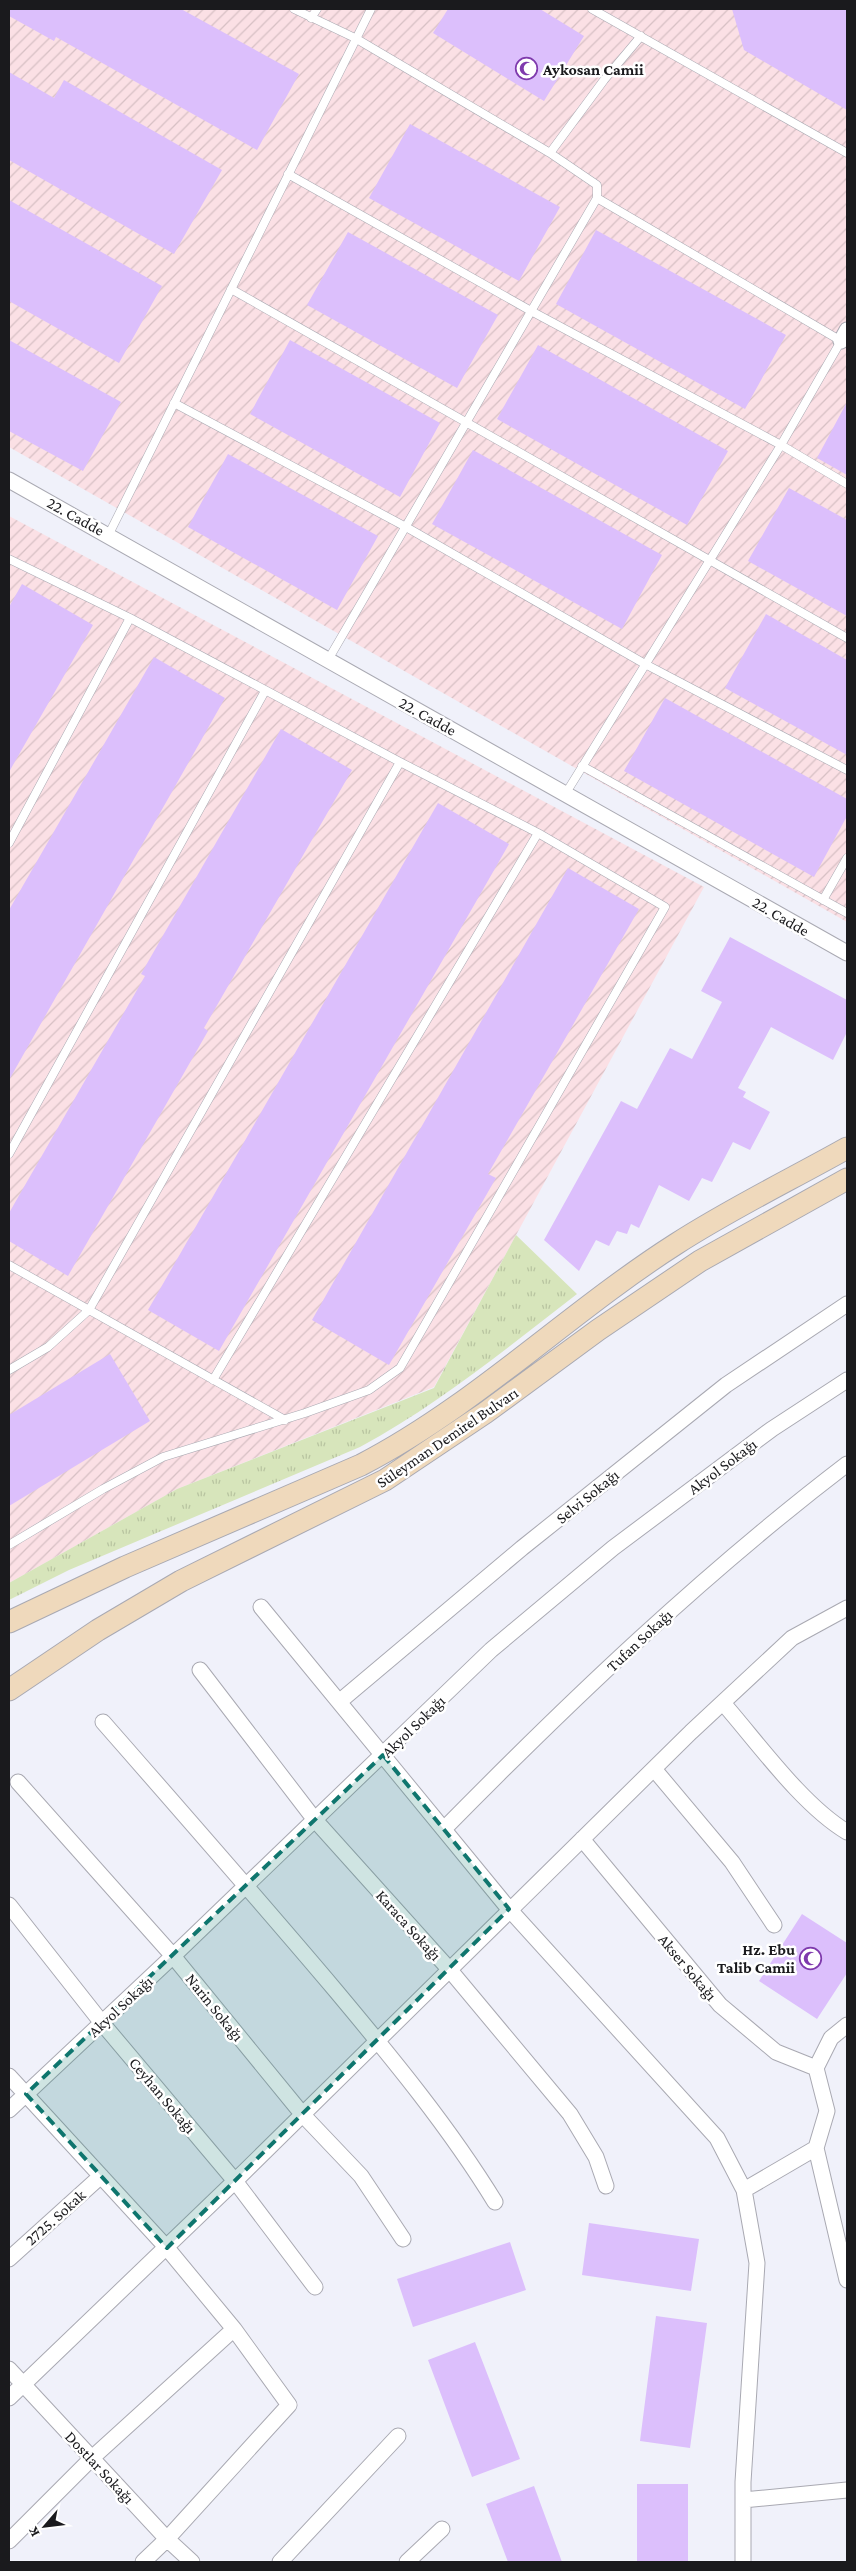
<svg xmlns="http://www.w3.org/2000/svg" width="856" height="2571" font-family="'Crimson Pro',serif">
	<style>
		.industrial { fill: url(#industrial-furrows) }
		.grass { fill: url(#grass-tufts) }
		.building { fill: #dcbffc }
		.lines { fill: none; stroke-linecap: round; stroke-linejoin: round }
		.lane-casing { stroke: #a9a9b2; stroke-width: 9 }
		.street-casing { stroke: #a9a9b2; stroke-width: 17 }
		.secondary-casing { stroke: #a9a9b2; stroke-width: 23 }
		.lane { stroke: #fff; stroke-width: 8 }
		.street { stroke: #fff; stroke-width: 15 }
		.secondary { stroke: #efd9bc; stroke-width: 21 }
		.marked { fill: #0f766e; fill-opacity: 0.2; stroke: #0f766e; stroke-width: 4; stroke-dasharray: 10 6; stroke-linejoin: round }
		.labels { text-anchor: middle; stroke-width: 5; stroke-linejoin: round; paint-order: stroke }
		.poi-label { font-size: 16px; font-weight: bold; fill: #1a1a1d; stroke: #fff; text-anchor: start }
		.street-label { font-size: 16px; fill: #1a1a1d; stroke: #fff }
	</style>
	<defs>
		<pattern id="industrial-furrows" width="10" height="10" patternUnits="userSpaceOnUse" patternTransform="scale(1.25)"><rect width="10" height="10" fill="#fbe0e5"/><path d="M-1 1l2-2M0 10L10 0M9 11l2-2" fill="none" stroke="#d7c0c4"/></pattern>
		<pattern id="grass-tufts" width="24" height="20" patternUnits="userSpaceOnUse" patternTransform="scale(1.25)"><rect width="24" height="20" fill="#d7e5bb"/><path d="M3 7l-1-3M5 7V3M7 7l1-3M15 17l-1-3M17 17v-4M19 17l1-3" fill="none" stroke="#b8c4a0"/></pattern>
	</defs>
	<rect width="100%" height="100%" fill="#f0f1fa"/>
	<path class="industrial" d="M9 9H847V922L9 447Z
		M9 516 704 887 434 1387 177 1489 9 1583Z"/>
	<path class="grass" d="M516 1235 577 1294C507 1348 438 1405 360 1447L69 1570 9 1600V1583L177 1489 434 1388Z"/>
	<path class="building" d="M9 9H181L299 74 257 150 56 37 54 41 9 16Z
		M448 9H540L584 36 544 101 433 33Z
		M732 9H847V110L744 50Z
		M9 72 54 98 64 80 222 170 174 254 9 160Z
		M410 124 560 207 519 281 369 198Z
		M9 200 162 286 119 363 9 301Z
		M596 230 786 335 745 409 556 304Z
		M348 232 498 315 457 388 307 305Z
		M9 340 121 402 83 471 9 431Z
		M290 340 440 423 400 497 250 414Z
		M538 345 728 451 687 525 497 419Z
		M847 402V475L817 458Z
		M473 450 662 555 622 629 432 524Z
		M228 454 378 536 337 610 188 527Z
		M789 488 847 520V616L748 561Z
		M22 584 93 625 9 772V607Z
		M766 614 847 660V755L725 688Z
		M154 657 225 698 9 1080V910Z
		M665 698 847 799V816L814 877 624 771Z
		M281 729 352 770 204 1028 208 1031 68 1276 9 1241V1213L145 976 141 974Z
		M438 803 509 844 219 1351 148 1310Z
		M568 868 639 909 488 1174 496 1178 389 1365 312 1320Z
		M730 937 847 1000V1032L833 1060 771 1027 738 1088 746 1092 743 1097 770 1112 750 1150 733 1142 712 1182 702 1178 689 1201 659 1185 639 1228 631 1224 627 1234 617 1231 609 1246 596 1240 579 1271 544 1240 621 1101 637 1109 670 1048 692 1059 722 1002 701 991Z
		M110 1354 150 1421 9 1506V1415Z
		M802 1914 847 1943V1973L817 2019 759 1981Z
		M589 2223 699 2239 691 2291 582 2275Z
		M510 2242 526 2290 413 2327 397 2279Z
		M656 2316 707 2323 690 2448 640 2441Z
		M475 2342 520 2459 472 2477 428 2360Z
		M637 2484H688V2562H637Z
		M534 2486 562 2562H508L486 2504Z"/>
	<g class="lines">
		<defs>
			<path id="lane" d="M294 9 355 38 550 153 597 185V198L328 660
				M592 9 847 153
				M311 18 317 9
				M550 153 604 80 641 36
				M288 174 531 311 781 445 847 484
				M597 198 843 342
				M231 289 847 638
				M174 403 406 527 645 664 847 770
				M109 534 371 9
				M9 559 130 618 400 762 538 833 665 907 400 1368 369 1390 305 1413 163 1457 103 1489 9 1545
				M582 766 847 913
				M566 793 781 445 841 341
				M9 843 130 618
				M823 900 847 858
				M9 1154 265 691
				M9 1265 285 1420
				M9 1370 48 1347 89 1310 400 762
				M213 1380 538 833"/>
			<path id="street" d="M841 341 847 330
				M9 480 847 953
				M261 1607 509 1909 717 2138 744 2190 757 2263 743 2482V2562
				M200 1670 315 1820 449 1969 570 2114 596 2157 606 2186
				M339 1702 522 1548 726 1385 847 1304
				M723 1703C758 1743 802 1805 847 1832
				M103 1722C181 1811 259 1900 336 1991 392 2058 449 2127 495 2202
				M654 1769 732 1862 774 1925
				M18 1782 173 1956 303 2115 361 2176 403 2239
				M444 1829C571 1700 703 1574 847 1464
				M582 1839 720 2005 776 2052 816 2068
				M9 1905 102 2023 235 2181 315 2287
				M9 2076 167 2248 234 2329 289 2405 167 2539 143 2562
				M9 2110 173 1956 491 1650 613 1548 772 1429 847 1380
				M816 2148 847 2280
				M744 2190 816 2148 827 2111 816 2068 831 2038 847 2025
				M9 2259 101 2176
				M9 2369 167 2539 192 2562
				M9 2398 235 2181 691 1732 792 1638 847 1608
				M743 2500 847 2490
				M9 2541 92 2458 234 2329
				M280 2562 398 2436
				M407 2562 442 2529"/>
			<path id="secondary" d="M9 1622 125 1567 361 1465C475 1406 568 1313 676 1244 730 1209 790 1180 847 1148
				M9 1690 98 1630 181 1581 385 1480 485 1413 598 1330 700 1261 847 1179"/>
		</defs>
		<use href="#lane" class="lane-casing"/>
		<use href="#street" class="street-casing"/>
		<use href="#secondary" class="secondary-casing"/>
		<use href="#lane" class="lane"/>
		<use href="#street" class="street"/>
		<use href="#secondary" class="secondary"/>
	</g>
	<path class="marked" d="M383 1755 509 1909 167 2248 26 2094Z"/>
	<defs>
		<symbol id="mosque-ring" viewBox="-11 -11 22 22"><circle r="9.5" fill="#fff" stroke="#7f3aad" stroke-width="1.5"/><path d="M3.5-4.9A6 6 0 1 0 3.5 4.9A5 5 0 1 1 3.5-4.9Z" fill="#7f3aad"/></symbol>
	</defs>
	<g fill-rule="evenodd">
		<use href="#mosque-ring" x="514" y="56" width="25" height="25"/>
		<use href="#mosque-ring" x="798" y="1946" width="25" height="25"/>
	</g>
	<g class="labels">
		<g class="poi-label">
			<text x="543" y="75">Aykosan Camii</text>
			<text x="795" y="1955" text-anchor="end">Hz. Ebu<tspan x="795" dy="18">Talib Camii</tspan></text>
		</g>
		<g class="street-label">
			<text transform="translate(76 516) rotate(29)" y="6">22. Cadde</text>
			<text transform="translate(428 716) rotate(29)" y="6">22. Cadde</text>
			<text transform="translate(781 916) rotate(30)" y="6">22. Cadde</text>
			<text transform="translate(447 1437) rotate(-34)" y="6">Süleyman Demirel Bulvarı</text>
			<text transform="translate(722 1466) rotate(-37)" y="6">Akyol Sokağı</text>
			<text transform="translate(587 1496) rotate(-39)" y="6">Selvi Sokağı</text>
			<text transform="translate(639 1640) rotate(-43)" y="6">Tufan Sokağı</text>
			<text transform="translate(413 1726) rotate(-44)" y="6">Akyol Sokağı</text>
			<text transform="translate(409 1925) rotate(48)" y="6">Karaca Sokağı</text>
			<text transform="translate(688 1967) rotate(50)" y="6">Akser Sokağı</text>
			<text transform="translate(120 2006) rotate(-43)" y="6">Akyol Sokağı</text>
			<text transform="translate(215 2007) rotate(51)" y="6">Narin Sokağı</text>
			<text transform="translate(163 2095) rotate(50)" y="6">Ceyhan Sokağı</text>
			<text transform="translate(55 2217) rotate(-42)" y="6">2725. Sokak</text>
			<text transform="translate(100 2467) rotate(47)" y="6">Dostlar Sokağı</text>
		</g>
	</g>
	<rect width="856" height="2571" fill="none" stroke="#1a1a1d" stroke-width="20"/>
	<g transform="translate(45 2526) rotate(242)" stroke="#ffffff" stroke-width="4" paint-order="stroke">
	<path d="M0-4L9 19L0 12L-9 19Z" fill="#1a1a1d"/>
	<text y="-8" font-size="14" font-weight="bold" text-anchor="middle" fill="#1a1a1d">K</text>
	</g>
</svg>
